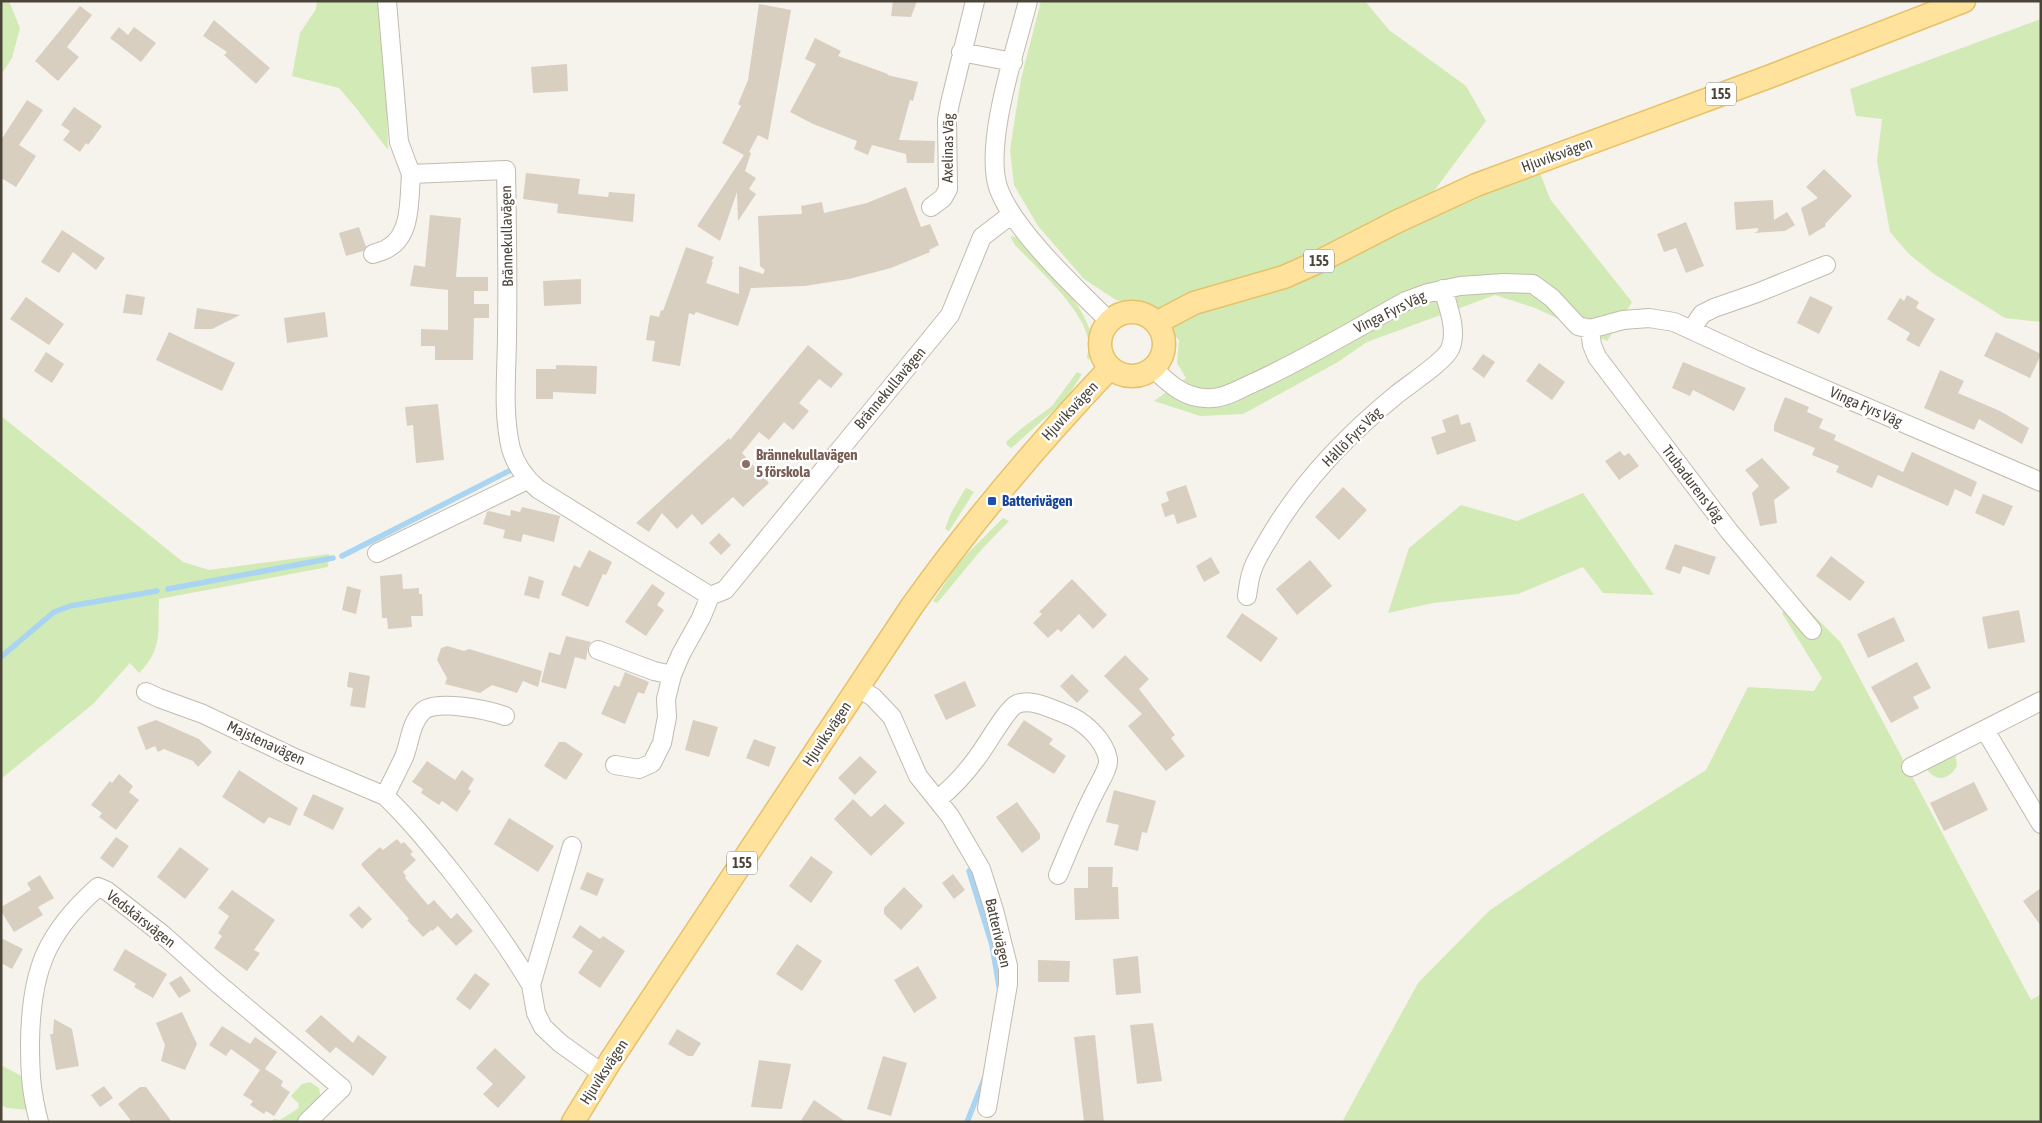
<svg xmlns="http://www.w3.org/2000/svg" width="2042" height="1123" font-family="'Asap Condensed',sans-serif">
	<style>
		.green { fill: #d2eab5 }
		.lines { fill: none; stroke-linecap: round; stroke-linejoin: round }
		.stream { stroke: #a9d4f2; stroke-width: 5.5 }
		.building { fill: #d8cfc1 }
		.minor-casing { stroke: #c2bbae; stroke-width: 20 }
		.major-casing { stroke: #e6c16a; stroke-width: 25 }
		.minor { stroke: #fff; stroke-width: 18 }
		.major { stroke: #ffe39c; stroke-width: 22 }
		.education-dot { fill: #8d6e63; stroke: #fff; stroke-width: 2 }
		.transit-dot { fill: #1a4fb4; stroke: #fff; stroke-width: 2 }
		.labels { text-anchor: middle; stroke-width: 5; stroke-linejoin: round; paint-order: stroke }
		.shield { fill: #fff; stroke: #817c74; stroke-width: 1 }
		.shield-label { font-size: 14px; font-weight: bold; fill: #4b4439 }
		.street-label { font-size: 15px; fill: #4b4439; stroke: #fff }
		.education-label { font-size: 15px; font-weight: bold; fill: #785e54; stroke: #fff; text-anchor: start }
		.transit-label { font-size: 15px; font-weight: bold; fill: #164399; stroke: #fff; text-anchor: start }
	</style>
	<rect width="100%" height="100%" fill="#f6f3ec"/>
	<path class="green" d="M1 1H9L20 28 12 58 1 75Z
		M317 1H379L385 51 388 150 356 108 339 88 292 76 300 33 316 9Z
		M1041 1H1365L1389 30 1466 86 1486 121 1434 191 1476 172 1532 152 1550 199 1632 302 1607 341 1535 308 1495 295 1367 342 1338 362 1243 414 1200 416 1154 401 1186 378 1177 363 1179 340 1144 305 1116 300 1084 279 1038 226 1014 185 1010 150 1021 79Z
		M2041 19V322L2005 318 1934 274 1909 254 1890 232 1877 161 1882 119 1856 116 1850 89Z
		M1011 236 1018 238C1041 264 1108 321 1089 360L1087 358C1088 352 1089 345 1088 339 1083 309 1036 267 1015 245L1011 238Z
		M1077 372 1082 374 1066 399 1015 445 1011 448 1006 444 1007 441 1022 428 1052 406Z
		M1 416 183 562 209 570 329 554 328 567 159 599C157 631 164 648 139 673L130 663 93 704 1 779Z
		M967 488 974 492 949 531 945 529 951 513 965 489Z
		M1583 493 1654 595 1603 593 1583 567 1518 594 1433 603 1388 613 1409 548 1461 505 1517 521Z
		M1003 518 1009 521 981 550 939 601 937 603 933 601 960 561Z
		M1797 598 1841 643 2031 1000 2041 994V1122H1342L1418 983 1490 910 1607 832 1706 770 1748 687 1814 691 1822 678 1782 613Z
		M1955 753 1957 766C1950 778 1938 783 1928 771L1927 764Z
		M1 1065 23 1077 30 1110 7 1108 1 1105Z
		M310 1082 319 1088 321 1099 298 1122H271L274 1119 280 1120 299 1108 298 1103 291 1096 302 1084Z"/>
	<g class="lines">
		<path class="stream" d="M342 556 509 471
			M168 589 333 558
			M1 657 54 612 70 606 157 591
			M969 871 992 945 1000 992
			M967 1122 985 1077"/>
	</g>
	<path class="building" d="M893 1H917L911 17 891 16Z
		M759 4 791 10 768 140 758 135 749 152 751 153 745 171 756 178 749 189 756 194 738 221 737 192 720 241 697 226 744 155 722 143 741 106 738 104 748 80Z
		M80 6 92 15 67 47 79 57 58 81 35 61Z
		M214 20 270 68 256 84 224 55 227 52 203 36Z
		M119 27 128 35 134 27 156 43 141 62 110 38Z
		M815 38 841 51 838 56 888 74 887 75 918 82 913 101 910 100 899 140 935 141 934 163H907L906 154 872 145 868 155 854 149 857 141 813 124 790 112 816 64 805 59Z
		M567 64 568 91 533 93 531 67Z
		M27 100 43 110 19 145 36 156 16 187 1 178V140Z
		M74 107 102 126 88 145 86 143 80 152 63 140 70 131 61 125Z
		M1824 169 1852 196 1825 224 1826 226 1809 236 1801 208 1818 198 1806 187Z
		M526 173 580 179 578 194 608 197 609 192 635 194 633 222 557 213 558 204 523 199Z
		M906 187 921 227 930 224 939 245 929 250 930 252 891 268 849 279 805 286 751 288 738 326 696 312 694 315 689 313 680 366 652 361 655 341 646 340 650 315 659 317 661 310 663 311 686 247 714 257 711 262H713L706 283 739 294V266L763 274 765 270 760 266 758 216 802 214 801 206 822 202 824 213 867 203Z
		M1773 200 1774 220 1787 212 1795 225 1785 231 1754 233 1758 231V228L1736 230 1734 202Z
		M430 215 461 218 456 277H488V291H474V304H489V318H474L473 360H435V346H421V329L448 330V290L410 286 414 265 425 267Z
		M1686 222 1704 266 1686 273 1676 248 1664 252 1657 234Z
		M359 227 366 247 363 251 346 256 339 233Z
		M62 230 105 258 96 270 73 252 59 273 41 262Z
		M581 279V304L544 306 543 281Z
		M126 294 145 297 142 315 123 313Z
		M1907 295 1919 302 1916 308 1935 319 1919 347 1906 340 1910 333 1887 319 1900 298 1904 301Z
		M1810 296 1833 307 1819 334 1797 323Z
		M26 297 64 324 49 345 10 319Z
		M197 308 240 315 212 329H194Z
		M325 312 328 337 287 343 284 318Z
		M169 332 235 363 222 391 156 360Z
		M1996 332 2041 354 2030 378 1984 356Z
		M808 345 843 374 831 388 819 379 799 403 809 411 793 430 784 422 769 440 759 432 742 453 769 483 743 507 733 497 702 525 692 514 677 529 662 513 649 532 636 523 729 438 730 440Z
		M46 352 64 364 52 383 34 371Z
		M1483 354 1495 362 1484 378 1472 369Z
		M1683 362 1746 388 1734 411 1693 390 1690 396 1672 388Z
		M1539 363 1565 382 1552 400 1526 381Z
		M556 365 597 366 596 394 553 392V399H536V369H556Z
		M1940 370 1964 381 1958 393 2000 411 2029 428 2022 444 1979 419 1974 430 1924 408Z
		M1785 397 1809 407 1807 412 1823 419 1819 428 1836 435 1834 440 1903 472 1912 452 1977 482 1971 497 1955 489 1948 506 1878 475 1872 488 1836 472 1839 466 1812 455 1815 448 1774 431V425Z
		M438 404 444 460 416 463 413 425 407 426 405 407Z
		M1458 414 1461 425 1470 422 1476 441 1437 455 1431 437 1446 432 1442 420Z
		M1620 451 1624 456 1629 453 1639 466 1619 480 1605 461Z
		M1762 458 1790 488 1774 500 1777 523 1760 526 1752 493 1759 486 1745 470Z
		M1186 485 1197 517 1177 524 1174 514 1165 517 1161 504 1169 501 1166 492Z
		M1343 487 1367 510 1339 540 1315 517Z
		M1983 494 2013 506 2004 526 1975 513Z
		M522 507 560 516 554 542 523 534 521 542 503 538 505 530 483 524 487 512 489 511 510 516 511 510 520 512Z
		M719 533 731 545 721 555 709 543Z
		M1675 544 1716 557 1709 575 1683 566 1680 574 1665 569Z
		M589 550 612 562 606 575 603 574 588 607 561 595 574 565 580 568Z
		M1831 556 1865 582 1850 601 1816 576Z
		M1211 557 1220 573 1204 582 1196 566Z
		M1310 560 1332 586 1297 615 1276 589Z
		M402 574 403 589 419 588V594H422L423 616H411L412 627 388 629 387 618H382L380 576Z
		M529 576 544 581 539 599 524 595Z
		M1072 579 1107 615 1093 629 1079 614 1061 632 1058 629 1048 638 1033 623 1042 614 1039 612Z
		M652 584 665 593 657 605 664 610 646 636 625 622Z
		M347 586 361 590 356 614 342 610Z
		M2019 610 2025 642 1988 649 1982 617Z
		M1242 613 1278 638 1261 662 1226 637Z
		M1894 617 1905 641 1868 658 1857 634Z
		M566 636 591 642 588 647 586 660 575 657 566 689 541 682 549 652 560 655Z
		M447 646 464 651 469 649 542 671 538 687 523 681 517 693 492 685 480 693 445 684 447 678 437 660 441 648Z
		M1125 655 1149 679 1139 689 1175 735 1171 738 1185 756 1166 771 1128 726 1142 714 1104 676Z
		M1917 662 1931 688 1913 697 1919 708 1891 723 1871 687Z
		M349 672 370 676 365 708 350 706 353 688 347 687Z
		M625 672 649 682 644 694 638 692 625 724 601 714 614 685 619 687Z
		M1072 674 1089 691 1077 703 1060 686Z
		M965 681 976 706 946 720 934 695Z
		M156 720 199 739 212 752 198 767 193 761 164 749 158 752 155 746 146 750 137 727Z
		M693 720 718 727 709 757 685 750Z
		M1024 720 1053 739 1049 744 1066 756 1054 774 1007 745Z
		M754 739 776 747 769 767 746 758Z
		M559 742H565L583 754 566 780 544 766Z
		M860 756 877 772 855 795 838 778Z
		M427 761 455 780 462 770 474 779 468 789 471 791 457 812 442 801 439 805 421 793 423 789 412 782Z
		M239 770 298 808 290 826 269 817 264 824 222 797Z
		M119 774 133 786 129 792 139 800 116 830 99 817 102 813 91 805 110 781 112 783Z
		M1974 782 1988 810 1944 831 1930 803Z
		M1114 790 1156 801 1147 833 1142 832 1138 851 1114 845 1119 825 1106 822Z
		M313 794 344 808 333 830 303 815Z
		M853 799 871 817 885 804 905 823 871 856 834 819Z
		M1017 802 1040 834V839L1022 853 996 817Z
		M509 818 554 846 538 872 494 844Z
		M116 837 129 846 113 868 100 858Z
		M397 839 401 844 404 842 413 852 410 854 416 860 403 872 406 876 405 878 428 905 434 900 451 919 457 913 473 931 456 946 438 926 432 931 431 930 423 937 407 920 409 919 362 866 361 864 380 847 383 850Z
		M180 847 209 869 185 899 157 877Z
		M811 856 833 872 811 903 789 886Z
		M1088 867H1113L1112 887H1118L1119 919 1075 920 1074 888H1088Z
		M587 872 604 879 597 896 580 889Z
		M953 874 965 890 954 899 942 883Z
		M40 875 54 898 38 907 43 915 14 932 1 911V907L31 890 27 883Z
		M904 887 923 906 901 930 884 914V908Z
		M2041 888V926L2023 901Z
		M232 890 275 920 254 950 260 953 247 971 214 948 222 936 218 933 229 916 218 908Z
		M359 906 372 919 362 929 349 915Z
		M580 925 600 939 603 936 625 951 600 988 578 973 593 951 572 937Z
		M1 938 23 949 12 969 1 963Z
		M797 944 822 961 802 991 776 974Z
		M125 949 167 974 153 998 134 987 136 984 113 970Z
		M1138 956 1141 993 1116 995 1113 959Z
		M1038 960 1070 961 1069 982H1038Z
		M918 966 937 998 914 1013 894 980Z
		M475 973 490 984 470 1010 456 999Z
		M181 976 191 991 179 998 169 983Z
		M182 1012 197 1044 185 1070 161 1061 165 1045 156 1023Z
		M321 1015 353 1043 358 1035 387 1057 373 1076 336 1047 330 1053 305 1031Z
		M54 1019 72 1029 79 1066 56 1070 50 1034H53Z
		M1153 1023 1162 1081 1137 1084 1130 1025Z
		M222 1026 250 1044 255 1037 277 1052 265 1069 283 1081 281 1086 290 1092 274 1116 266 1111 264 1114 250 1105 253 1101 243 1095 260 1070 231 1049 226 1056 209 1045Z
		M677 1029 701 1043 693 1056H688L668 1044Z
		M1095 1035 1104 1122H1084L1074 1037Z
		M495 1048 526 1077 498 1108 483 1094 493 1084 476 1068Z
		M883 1056 907 1063 891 1116 867 1109Z
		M759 1060 791 1064 782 1109 751 1107Z
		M104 1086 113 1098 100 1107 91 1095Z
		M140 1087H146L172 1122H132L118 1104Z
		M814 1100 846 1122H800Z"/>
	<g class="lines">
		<defs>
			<path id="minor" d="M387 1 399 142 411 174 506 170C507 225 508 280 507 334 507 372 502 412 511 449 516 466 525 478 538 489L710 596 725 590 928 342 950 315 982 237 1012 214
				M1028 1C1016 49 984 142 998 187 1012 229 1077 289 1109 321
				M961 52 1013 62
				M931 207 943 198 948 189 947 120 950 103 975 1
				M373 254C378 252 384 251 388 248 412 235 409 198 411 174
				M1590 329 1592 345 1597 357 1729 531 1812 630
				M1691 330 1702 314 1714 308 1757 293 1826 265
				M1153 368C1169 384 1186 400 1212 398 1225 398 1239 389 1251 384 1304 360 1355 329 1406 301L1428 293 1460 286 1504 283 1533 284 1552 298 1578 326 1590 329 1623 320 1649 318 1674 322 1754 359 2041 482
				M377 553 521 483 526 478
				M1247 596C1248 589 1249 581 1251 574 1254 562 1262 550 1268 540 1300 484 1346 436 1396 395 1408 385 1445 361 1450 349 1458 332 1448 306 1443 289
				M598 650 654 671 672 675
				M858 688 873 697 892 717 918 776 950 816 981 869 994 910 1008 966V984L987 1108
				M146 692 159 698 203 714 295 758 385 796
				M505 716C488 710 436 699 423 711 410 723 410 743 404 757 398 770 391 783 385 796 409 819 430 845 451 871 480 908 507 944 531 985
				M1985 730 2041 824
				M615 765 639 769 652 763 662 743 667 717 666 699 672 675 681 654 701 618 710 596
				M1911 767 2041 701
				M937 800C952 788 965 774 976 759 985 748 1007 708 1017 704 1032 698 1052 709 1065 714 1083 720 1104 739 1108 759 1109 767 1102 778 1099 784 1083 814 1071 844 1058 875
				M572 846 531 985 536 1013 543 1027 560 1043 603 1074
				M39 1122C31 1092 30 1073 30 1042 31 972 45 934 98 887L107 891 162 934 217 983 342 1088 307 1122"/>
			<path id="major" d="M1100 344a32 32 0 1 1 64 0a32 32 0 1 1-64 0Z
				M1156 323 1194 303 1284 277 1320 261 1396 222 1476 185 1771 76 1964 1
				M573 1122 611 1060 912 606C972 522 1039 443 1110 368"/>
		</defs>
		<use href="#minor" class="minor-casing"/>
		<use href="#major" class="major-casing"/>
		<use href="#minor" class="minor"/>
		<use href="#major" class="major"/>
	</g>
	<circle class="education-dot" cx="746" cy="464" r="5"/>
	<rect class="transit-dot" x="987" y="496" width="10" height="10" rx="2.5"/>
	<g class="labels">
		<g class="shield">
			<rect x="1706" y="82.5" width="30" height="23" rx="4"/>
			<rect x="1304" y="249.5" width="30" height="23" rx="4"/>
			<rect x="727" y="851.5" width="30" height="23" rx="4"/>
		</g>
		<g class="shield-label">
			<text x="1721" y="99">155</text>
			<text x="1319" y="266">155</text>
			<text x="742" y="868">155</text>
		</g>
		<g class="street-label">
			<text transform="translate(948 148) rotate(-89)" y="5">Axelinas Väg</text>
			<text transform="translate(1557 155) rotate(-20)" y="5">Hjuviksvägen</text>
			<text transform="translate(507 236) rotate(-91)" y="5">Brännekullavägen</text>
			<text transform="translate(1390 312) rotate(-26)" y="5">Vinga Fyrs Väg</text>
			<text transform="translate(890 388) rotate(-50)" y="5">Brännekullavägen</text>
			<text transform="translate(1866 407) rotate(24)" y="5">Vinga Fyrs Väg</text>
			<text transform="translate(1070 411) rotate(-47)" y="5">Hjuviksvägen</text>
			<text transform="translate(1352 437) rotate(-45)" y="5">Hållö Fyrs Väg</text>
			<text transform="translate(1693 484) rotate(53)" y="5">Trubadurens Väg</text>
			<text transform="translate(827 734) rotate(-56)" y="5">Hjuviksvägen</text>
			<text transform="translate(266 743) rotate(25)" y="5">Majstenavägen</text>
			<text transform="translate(141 919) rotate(38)" y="5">Vedskärsvägen</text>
			<text transform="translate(998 933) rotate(77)" y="5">Batterivägen</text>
			<text transform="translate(604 1072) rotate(-57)" y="5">Hjuviksvägen</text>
		</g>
		<g class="education-label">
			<text x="756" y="460">Brännekullavägen<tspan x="756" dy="17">5 förskola</tspan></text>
		</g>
		<g class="transit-label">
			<text x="1002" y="506">Batterivägen</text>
		</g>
	</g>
	<rect width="2042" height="1123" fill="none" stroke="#4b4439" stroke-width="5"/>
</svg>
